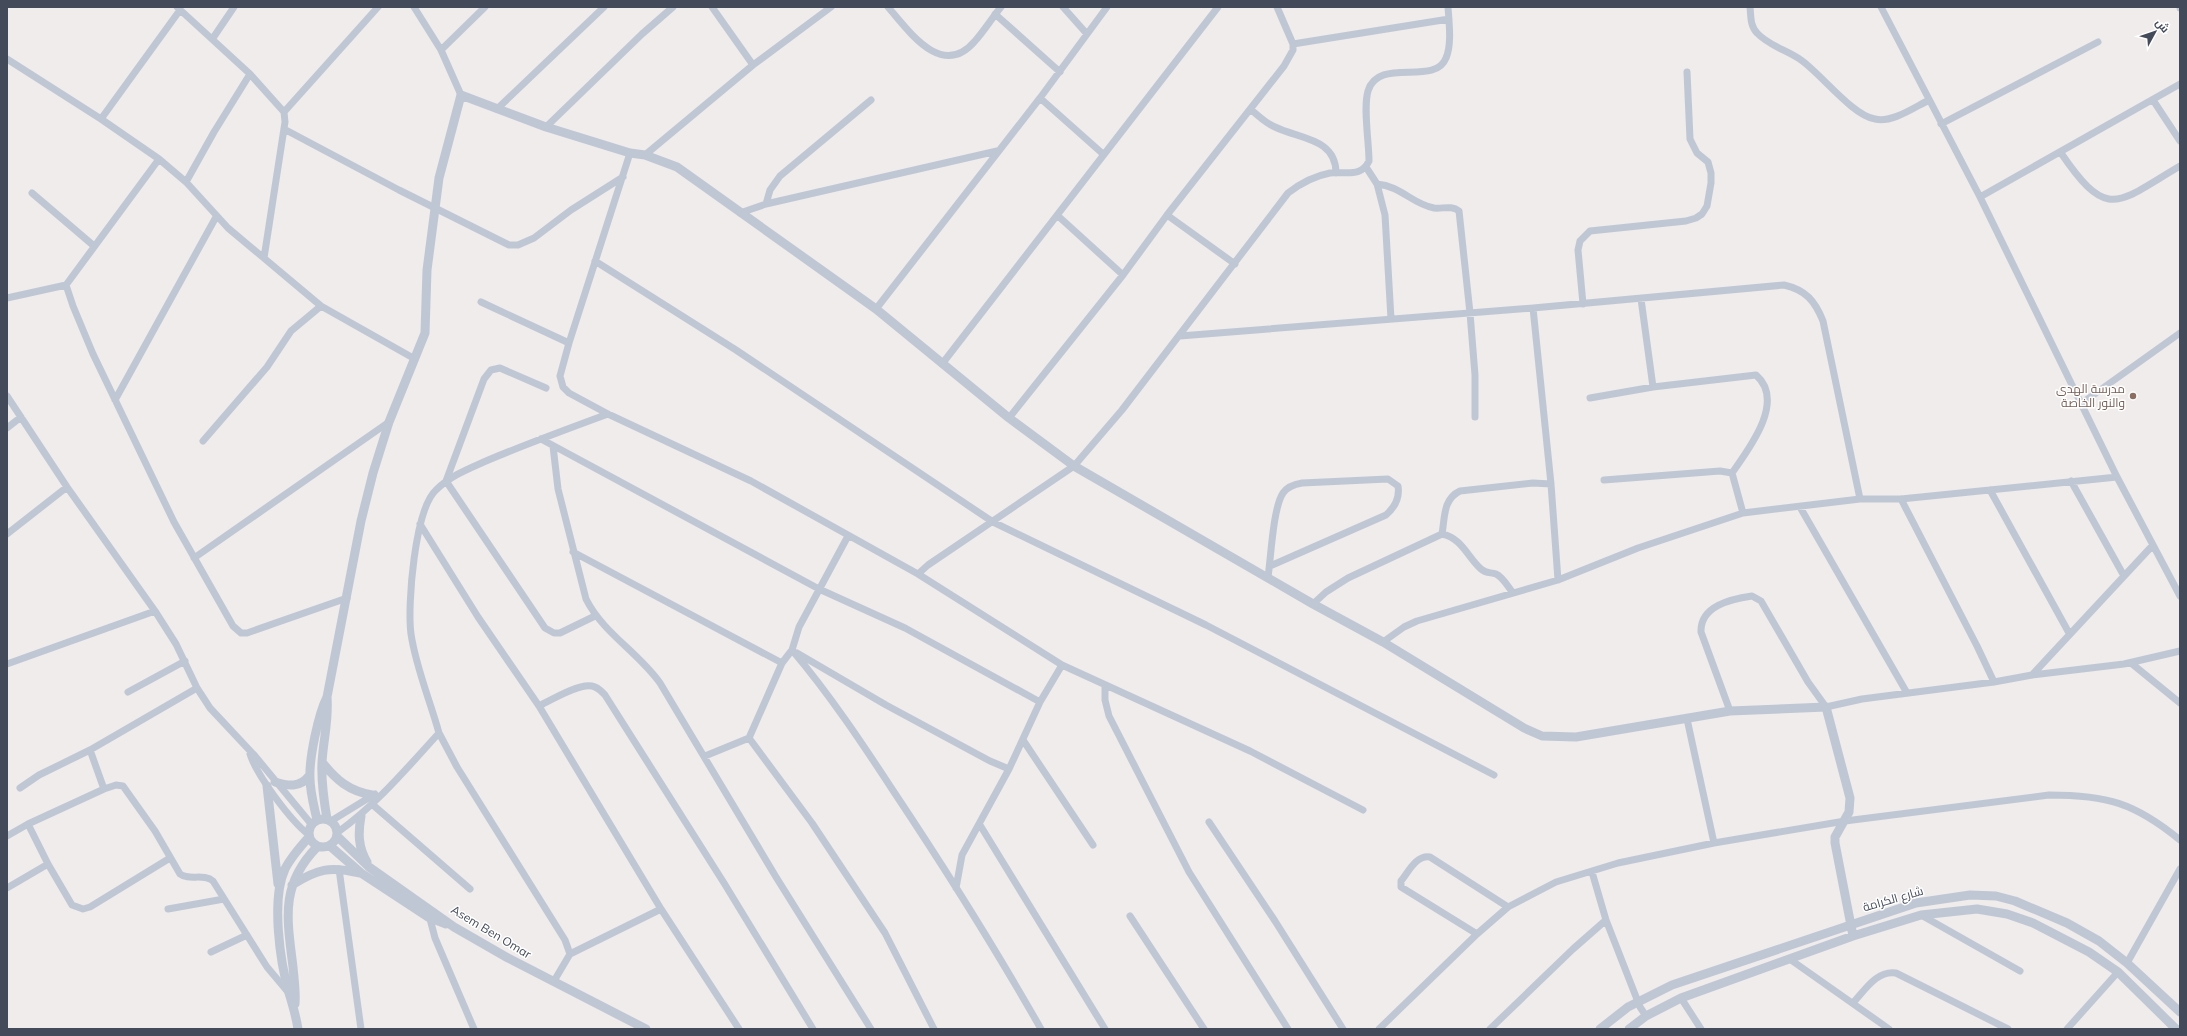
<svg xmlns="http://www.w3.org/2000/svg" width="2187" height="1036" font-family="Mulish,Cairo,sans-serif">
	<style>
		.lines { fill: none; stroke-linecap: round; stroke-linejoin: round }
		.minor { stroke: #c0c7d4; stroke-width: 7 }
		.tertiary { stroke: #c0c7d4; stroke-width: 9 }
		.education-dot { fill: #8d6e63; stroke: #fff; stroke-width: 1.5 }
		.labels { text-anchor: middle; stroke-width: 3; stroke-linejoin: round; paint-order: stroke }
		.education-label { font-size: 12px; fill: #785e54; stroke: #fff; text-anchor: end }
		.street-label { font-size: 12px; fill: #434a5a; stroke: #fff }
	</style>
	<rect width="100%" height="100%" fill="#efeceb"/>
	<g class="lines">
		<path class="minor" d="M177 7 250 74 214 132 186 182
			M414 7 441 50 461 95
			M712 7 753 65
			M888 7C909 31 942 80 975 41 984 31 992 18 1001 7
			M1063 7 1087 34
			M1750 7C1751 16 1750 26 1757 33 1769 46 1787 50 1801 60 1821 74 1853 116 1875 119 1892 123 1913 108 1929 100
			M1881 7 1980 197 2117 477 2180 596
			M2180 7V8
			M995 14 1060 72
			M213 38 234 7
			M1293 44 1449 19
			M441 50 485 7
			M7 59 101 119 159 159 186 182 228 228 321 306 415 359
			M250 74 284 112
			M1040 98 1103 154
			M2153 100 2180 141
			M497 109 604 7
			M1250 109C1258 115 1265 123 1275 127 1299 139 1336 138 1336 173
			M101 119 180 10
			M1941 124 2098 42
			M546 127 642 34 673 7
			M284 129 399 190 509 245H518L534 238 571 210 623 177
			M630 153 569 343 560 376 563 387 569 393 608 414 751 481 918 574 928 565 1074 466 1122 410 1288 193C1301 183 1314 176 1330 173 1346 171 1361 178 1369 161 1369 142 1363 108 1368 91 1378 56 1435 87 1446 58 1452 44 1449 23 1448 7
			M2061 153C2108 222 2117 203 2180 166
			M645 155 753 65 831 7
			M1366 167 1377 184 1385 215 1391 319
			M1377 184C1401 186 1412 204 1434 208 1443 209 1451 205 1459 211L1470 313 1475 375V417
			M32 193 94 246
			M1980 197 2180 84
			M766 204 770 190 780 176 871 100
			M740 213 766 204 997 151
			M1057 215 1123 275
			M1167 215 1235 264
			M264 258 285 122 284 112 378 7
			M595 261 736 350 993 522 1206 625 1494 775
			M66 285 73 306 93 354 174 522 233 626 241 633H247L347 598
			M7 298 66 285 159 159
			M1641 299 1653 387
			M481 302 569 343
			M1583 304 1578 250 1580 241 1590 231 1686 221 1696 218 1702 214 1707 206 1711 183V173L1708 162 1697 153 1690 139 1687 72
			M1533 308 1551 484
			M876 309 1040 98 1107 7
			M1180 336 1533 308 1784 285C1806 290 1815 301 1823 321L1860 499
			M942 364 1218 7
			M546 388 500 368 491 370 484 379 446 481 545 628 554 633H560L595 616
			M7 396 67 487 155 611 176 644 197 688 210 708 255 756 312 825
			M1590 398 1653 387 1756 375C1786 401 1749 449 1732 473
			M115 400 216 217
			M2082 403 2180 333
			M1009 418 1123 275 1167 215 1284 66 1293 50V44L1277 7
			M7 428 21 417
			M541 439 819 589 905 628 1040 702
			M203 441 267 367 291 331 321 306
			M553 446 558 489 586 599C603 633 638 652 660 683L776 877 871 1029
			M1604 480 1720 471 1732 473 1743 513
			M2071 481 2124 576
			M1990 490 2069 633
			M1901 499 1977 646 1994 682
			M1800 507 1907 693
			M420 524 478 617 539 706 661 909 739 1029
			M7 534 67 487
			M1442 534C1445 517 1443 499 1460 491L1533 483 1551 484 1558 580
			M573 552 782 663
			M194 558 389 422
			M918 574 1062 665
			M1268 577C1271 557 1273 508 1283 493 1287 487 1296 484 1302 483L1388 479 1398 486C1400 498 1395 507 1386 515L1270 566
			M1313 604 1326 592 1348 578 1442 534C1462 538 1468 558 1481 569 1486 574 1491 572 1496 574 1503 577 1508 587 1513 593
			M1383 642 1404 627 1417 621 1558 580 1638 548 1743 513 1860 499H1901L2117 477
			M792 650C830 695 862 743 894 792 946 870 995 948 1041 1029
			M797 653 886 705 990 761 1009 769
			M2131 663 2180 703
			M7 664 155 611
			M2032 675 2153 545
			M1105 686V700L1109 716 1189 872 1288 1029
			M128 692 185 661
			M539 706C551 700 579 683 592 686 598 687 601 691 605 695L724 883 813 1029
			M1730 711 1701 632C1700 606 1731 599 1752 596L1761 601 1808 682 1826 707 1862 699 1994 682 2032 675 2124 664 2180 651
			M1687 719 1714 843
			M439 733 457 767 565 940 570 954 554 981
			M749 738 812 823 885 933 934 1029
			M1023 740 1093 845
			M90 750 104 789
			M250 754C257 776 291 821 309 835
			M705 756 749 738 782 663 792 650 799 627 848 536
			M20 788 39 775 90 750 197 688
			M373 805 470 889
			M331 821 375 794
			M1209 822 1275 921 1343 1029
			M28 824 48 864 72 905 83 909 90 907 170 858
			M980 825 1105 1029
			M338 832C376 805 407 768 439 733 430 700 416 668 411 634 407 605 415 509 436 490 450 476 468 469 486 461 526 444 567 429 608 414
			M7 836 28 824 104 789 116 785 123 786 155 831 180 874C189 881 204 873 213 881L267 967 288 992
			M339 869 361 1029
			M1592 872 1606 920 1640 1007 1646 1016
			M7 888 48 864
			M956 888 962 855 1009 769 1040 702 1062 665 1250 751 1363 810
			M168 909 224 899
			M429 915 435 938 474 1029
			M1921 915 2020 971
			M1130 916 1204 1029
			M1477 934 1401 887V881C1409 871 1416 855 1430 857L1508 907
			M211 952 247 935
			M570 954 661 909
			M1791 960 1889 1029
			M2127 963 2180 869
			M1681 998 1701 1029
			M1853 1003C1865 990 1877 970 1896 973L2008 1029
			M1379 1029 1477 934 1508 907 1556 882 1618 863 1714 843 1845 821 2049 795C2107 795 2135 803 2180 840
			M1490 1029 1573 949 1606 920
			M2067 1029 2118 972"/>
		<path class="tertiary" d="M327 697C329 720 323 741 322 763 321 782 324 801 327 819
			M322 762C336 780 349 791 372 795
			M275 782C288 786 300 788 309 776
			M267 786 278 884
			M361 816C358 833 358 847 367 862
			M309 833a14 14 0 1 1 28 0a14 14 0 1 1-28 0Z
			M317 820C314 806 310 792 310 778 309 759 318 715 327 697L361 521 373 473 389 422 425 333 427 270 439 178 461 95 546 127 630 153 645 155 677 167 876 309 1009 418 1074 466 1313 604 1383 642 1524 728 1542 736 1576 737 1730 711 1826 707 1850 798 1849 812 1835 837V843L1853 936
			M338 837 369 867 454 927 508 958 646 1029
			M330 846 361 873 428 917 446 924
			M292 885C317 869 330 866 359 873
			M295 1004C296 991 294 979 293 967 287 918 280 885 317 847
			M298 1029C296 1016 293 1006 289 993 280 962 271 899 285 869 291 857 300 847 309 837
			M1600 1029 1628 1007 1672 985 1916 903 1970 895 1996 896 2015 901 2067 923 2099 941 2127 963 2180 1012
			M1629 1029 1646 1016 1681 998 1853 936 1921 915 1977 909 2007 914 2033 923 2089 952 2118 972 2176 1029"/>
	</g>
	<circle class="education-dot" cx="2133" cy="396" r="4"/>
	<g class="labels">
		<g class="education-label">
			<text x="2125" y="393">مدرسة الهدى<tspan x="2125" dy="14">والنور الخاصة</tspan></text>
		</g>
		<g class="street-label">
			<text transform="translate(1893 899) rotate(-16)" y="4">شارع الكرامة</text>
			<text transform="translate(491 932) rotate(31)" y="4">Asem Ben Omar</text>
		</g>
	</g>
	<rect width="2187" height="1036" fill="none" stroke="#434a5a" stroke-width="16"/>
	<g transform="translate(2155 32) rotate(50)" stroke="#ffffff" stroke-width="3" paint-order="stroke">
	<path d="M0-3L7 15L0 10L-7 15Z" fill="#434a5a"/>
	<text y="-6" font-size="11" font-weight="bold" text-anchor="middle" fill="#434a5a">ش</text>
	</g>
</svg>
